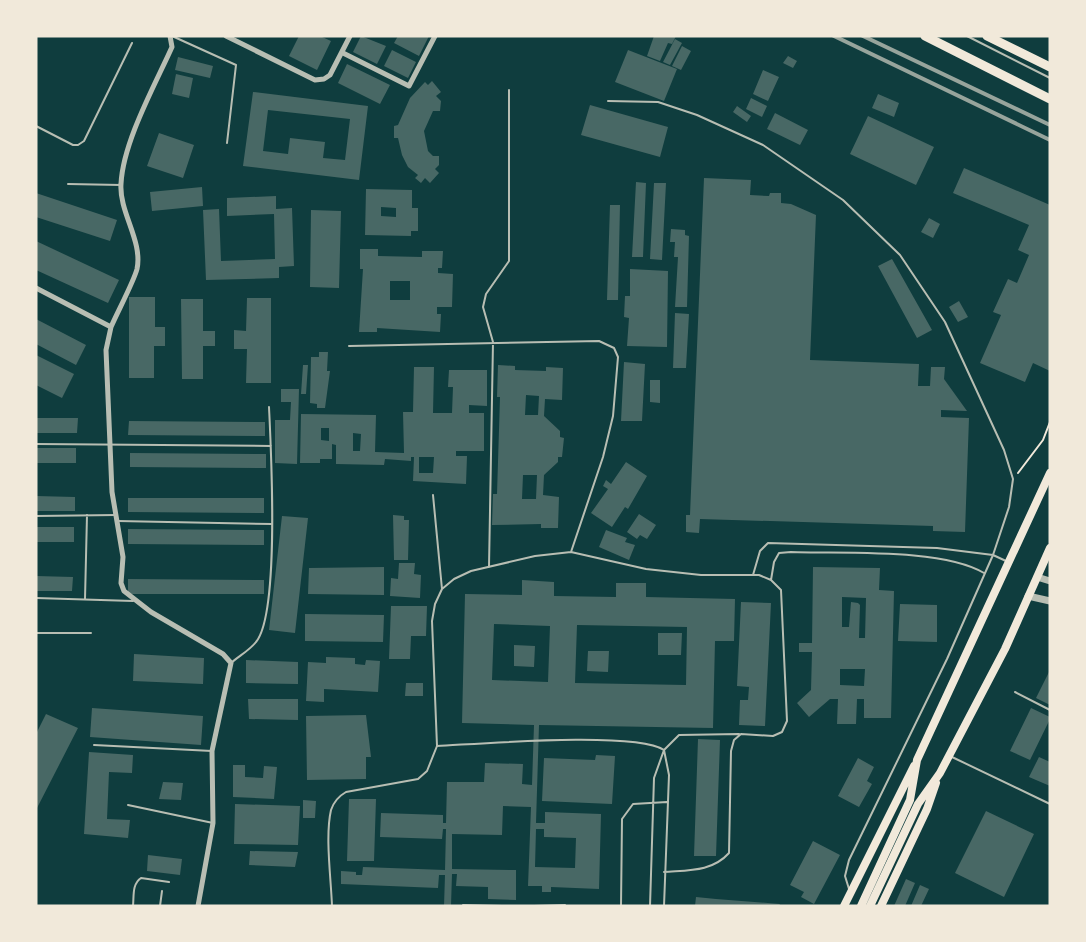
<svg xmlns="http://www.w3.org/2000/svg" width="1086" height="942" font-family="Helvetica,sans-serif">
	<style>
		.building { fill: #486865; fill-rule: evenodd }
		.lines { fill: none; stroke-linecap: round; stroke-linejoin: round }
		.path { stroke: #f1e9da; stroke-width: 2 }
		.service { stroke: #b8beb3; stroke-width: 2 }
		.minor { stroke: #b8beb3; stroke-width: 5 }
		.tertiary { stroke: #b8beb3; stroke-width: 7 }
		.primary { stroke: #f1e9da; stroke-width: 8 }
		.trunk { stroke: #f1e9da; stroke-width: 9 }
		.rail { stroke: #97a49c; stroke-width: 4 }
	</style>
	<rect width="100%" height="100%" fill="#0f3d3e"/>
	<path class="building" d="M299 36H320L331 41 317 70 289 56Z
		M361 36 386 46 377 64 353 52Z
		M398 36H429L419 56 394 43Z
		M654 36H676L672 44 668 43 660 61 647 56Z
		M675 39 682 43 670 65 663 62Z
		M682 46 691 51 681 70 672 66Z
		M392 50 416 62 408 78 384 66Z
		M628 50 677 69 664 101 615 82Z
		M788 56 797 61 793 68 783 63Z
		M178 57 213 66 210 78 175 70Z
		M347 64 390 85 380 104 338 83Z
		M763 70 779 77 768 101 753 94Z
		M176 74 193 78 189 98 172 94Z
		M432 81 441 92 436 96 441 101 440 111H433L424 131 428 151 433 156H439V165L435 169 439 173 430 183 425 178 421 183 415 178 418 175 408 167 402 155 398 138H394V126L398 125 410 98 425 82 428 85Z
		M253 92 368 106 359 180 243 166ZM268 110 350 119 345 160 323 158 325 142 290 138 288 154 263 151Z
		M878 94 899 103 894 117 872 108Z
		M751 98 767 106 762 117 746 109Z
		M590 105 668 127 660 157 581 135Z
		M737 106 751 116 747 122 733 112Z
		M775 113 808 130 800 145 767 129Z
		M868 116 934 147 916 185 850 154Z
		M159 133 194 145 183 178 147 166Z
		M964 168 1050 205V371L1033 363 1025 382 980 363 1001 315 993 312 1008 279 1017 283 1029 255 1018 250 1029 225 953 193Z
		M704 178 751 180 750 195 769 196 770 193H781V203L791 204 816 215 810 360 919 364 918 386H930L931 367H945L944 379 967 411 941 410V417L969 418 965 532 933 531V526L700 519 699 533 686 532V515H690Z
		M636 182 646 183 643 257H632Z
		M654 183H666L662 260 650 259Z
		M202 187 203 206 152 211 150 192Z
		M366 189 412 190V208H418V231H411V236L365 235ZM381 207 396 208V217L381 216Z
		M36 193 117 220 110 241 36 217Z
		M276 196V209L292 208 294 266 279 267V278L206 280 203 210 219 209 221 261 275 259 274 214 227 216V198Z
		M610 205H620L618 300H607Z
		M311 210 341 211 339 288 310 287Z
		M929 218 940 224 933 238 921 232Z
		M671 229 685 230V235L689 236 687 307H675L678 257H674L675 242H670Z
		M36 241 119 280 108 303 36 270Z
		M360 249H378V256L422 257V251H443L442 268H438V273L453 274 452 307H437V314H441L440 332 377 328V332H359L363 269H360ZM390 281H410V300H390Z
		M892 259 932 330 917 338 878 266Z
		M630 269 668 271 667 347 627 346 629 318 624 317 625 296H630Z
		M129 297H155V327H165V346H154V378H129Z
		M247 298H271V383H246L247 349H234V330L246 331Z
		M181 299H203V331H215V346H203V379H182Z
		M959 301 968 317 958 322 949 307Z
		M675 313 689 314 686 368H673Z
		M36 319 86 345 76 365 36 344Z
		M319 352H328L327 371H330L325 408H317V404L310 403 311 357H319Z
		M36 355 74 374 62 398 36 385Z
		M624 362 645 364 642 421H621Z
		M303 365H308L306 394H301Z
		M498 365 515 366V370L546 371V367L563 368 562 400 545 399 544 416 560 431V437L564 438 562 457H558V462L544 475 543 495 559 497 558 528H541V524L492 525 493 494H497L500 397H497ZM526 395 539 396 538 415H525ZM523 475H537L536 499H522Z
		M414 367H434L433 413H452L453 387H448L449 370H487V406L469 405V413H484V451H456V456H467L466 484 413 481 414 457H411V461L385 459 384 465 336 464V445L332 444V459H320V463H300L301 414 376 415 375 452 404 453 403 412H413ZM321 428H329V441L321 440ZM353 433 361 434 360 451H353ZM419 457H434L433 473H419Z
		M650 380H660V403L650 402Z
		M281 389H299L297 464 275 463V420H290L291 402H281Z
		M36 418H78L77 433H36Z
		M129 421 265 422V436L128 435Z
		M36 448H76V463H36Z
		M130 453 266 454V468L130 467Z
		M626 462 647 476 628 509 625 507 612 527 591 513 608 489 603 486 606 480 611 484Z
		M36 496 75 497V511H36Z
		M128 498H264V513L128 512Z
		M639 514 656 525 647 539 640 535 637 539 627 532Z
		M393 515 404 516V520H409L408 560H394Z
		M282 516 308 518 295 633 269 630Z
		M36 527H74V542H36Z
		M128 529 264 530V545L128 544Z
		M606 530 627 538 625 542 635 545 629 560 599 547Z
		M399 563H415L414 574 421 575 420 598 390 596 391 578 398 579Z
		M384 567V595L308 594 309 568Z
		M813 567 880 568 879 590 894 591 891 718H864V699H857L856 724H837L838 699H830L809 717 797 703 811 690 812 652H799V643H812ZM842 597 866 598 865 638H859L860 605 858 603 851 602 849 627H842ZM840 669H865L864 686 840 685Z
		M36 576 73 577 72 591H36Z
		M128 579 264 580V594H128Z
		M522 580 554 582V596L616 597V583H646V597L735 599 734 641H715L713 728 539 725 536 823H545V812L601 814 599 889 551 887V892H542V886H528L531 807 503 806 502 835 452 834V869L516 870V900L488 899V887L456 886 457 874H452L451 906H444L445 875H439L438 888 341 884V871L356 872V875H362L363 867 445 870 446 829H443L442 839 380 837 381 813 443 815V823H446L447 782H484L485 763 523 764 522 784 532 785 534 725 462 723 465 594 522 595ZM494 624 550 626 548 682 492 680ZM577 625 687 627 686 685 575 683ZM536 829H544V837L576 838 575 868 535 867Z
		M741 602 771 603 765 726 739 725 740 700H748L749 687 737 686Z
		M900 604 937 605V642L898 641Z
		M391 606H427L426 636H411L410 659H389Z
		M305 614 384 615 383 642 305 641Z
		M658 633H682L681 655H658Z
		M514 645 535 646 534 667 514 666Z
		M588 651H609L608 672 587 671Z
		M134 654 204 658 203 684 133 681Z
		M326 657 355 658V664L365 665 366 660 380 661 378 692 324 689V702L306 701 308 662 326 663Z
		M246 660 298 662V684L246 683Z
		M1050 670V705L1036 698Z
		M406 683H423V696H405Z
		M248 699H298V720L249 719Z
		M92 708 203 716 201 745 90 737Z
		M1031 708 1050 717V719L1030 760 1010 751Z
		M46 714 78 728 36 810V734Z
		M366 715 371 757H366V779L307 780 306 716Z
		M698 739 720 740 716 856H694Z
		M89 752 133 755 132 773 109 772 107 819 130 820 128 838 84 834Z
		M596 755 615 756 612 804 542 801 544 758 595 760Z
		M1039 757 1050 762V786L1029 777Z
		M858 758 874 767 867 781 872 784 859 807 838 796Z
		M233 765H245V777L263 778 264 766 277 767 274 799 233 797Z
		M163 782 183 783 181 800 159 799Z
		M349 799H376L374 861H347Z
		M303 800 316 801 315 818H303Z
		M235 804 300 806 298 845 234 844Z
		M986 811 1034 834 1004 897 955 873Z
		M813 841 840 855 814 904 801 897 804 892 790 885Z
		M250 851 298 852 295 867 249 865Z
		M148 855 182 859 180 875 147 871Z
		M906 879 915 883 905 906H894Z
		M920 885 929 889 921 906H911Z
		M696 897 716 899 780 904 779 906H695Z"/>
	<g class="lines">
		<path class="path" d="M1018 473 1043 440 1050 422"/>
		<path class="service" d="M172 36 236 65 227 143
			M967 36 1050 78
			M608 101 658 102 697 115 763 145 843 200 900 255 945 322 1004 450 1013 479 1009 507 993 555 947 659 849 860 845 876 849 889
			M36 126 73 145H78L84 141 132 43
			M68 184 121 185
			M349 346 599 341 614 348 618 357 613 416 603 457 571 552
			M36 444 271 446
			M433 495 442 589
			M36 516 116 515
			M118 521 272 524
			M489 567 493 342 483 307 486 294 509 261V90
			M753 575 760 551 768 543 937 548 993 555 1006 561
			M771 580 774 562 779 553 791 552C843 554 942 548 984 573
			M36 598 133 601
			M85 599 87 515
			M36 633H91
			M231 663C239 656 250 650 256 642 280 613 271 450 269 407
			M1015 692 1050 710
			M94 745 212 751
			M437 746C479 744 635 731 664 750L669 775 664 906
			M952 757 1050 804
			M128 805 213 823
			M463 905 502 906
			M133 906C134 896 132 884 141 878L169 882
			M160 906 162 891
			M332 906C331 878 325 836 331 810 334 801 339 796 346 792L418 779 427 771 437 746 432 621 435 604 442 589 454 579 471 571 535 556 571 552 646 569 701 575H759L771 580 781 590 787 721 782 732 773 736 741 734 734 740 731 751 729 853C712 872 688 870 664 872
			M534 906 565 905
			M565 906H621
			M621 906 622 819 633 804 667 802
			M650 906 654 778 664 750 679 735 739 734"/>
		<path class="minor" d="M226 36 315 80 324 79 330 75 350 36
			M343 53 409 86 435 36
			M36 288 111 327 106 350 112 492 123 557 121 583 124 591 151 612 223 654 231 663 212 751 213 823 198 906
			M111 327C117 313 134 281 137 269 143 241 119 212 121 184 123 142 155 85 172 47L170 36"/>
		<path class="tertiary" d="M1037 577 1050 581
			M1028 596 1050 601"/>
		<path class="primary" d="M844 906 914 766
			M861 906 910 800 917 760 1050 473
			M870 906 918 804 940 773 1005 649 1050 548
			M881 906 927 809 936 783"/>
		<path class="trunk" d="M925 36 1050 99
			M987 36 1050 67"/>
		<path class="rail" d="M834 36 1050 140
			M863 36 1050 125"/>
	</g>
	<rect width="1086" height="942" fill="none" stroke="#f1e9da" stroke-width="75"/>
</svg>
